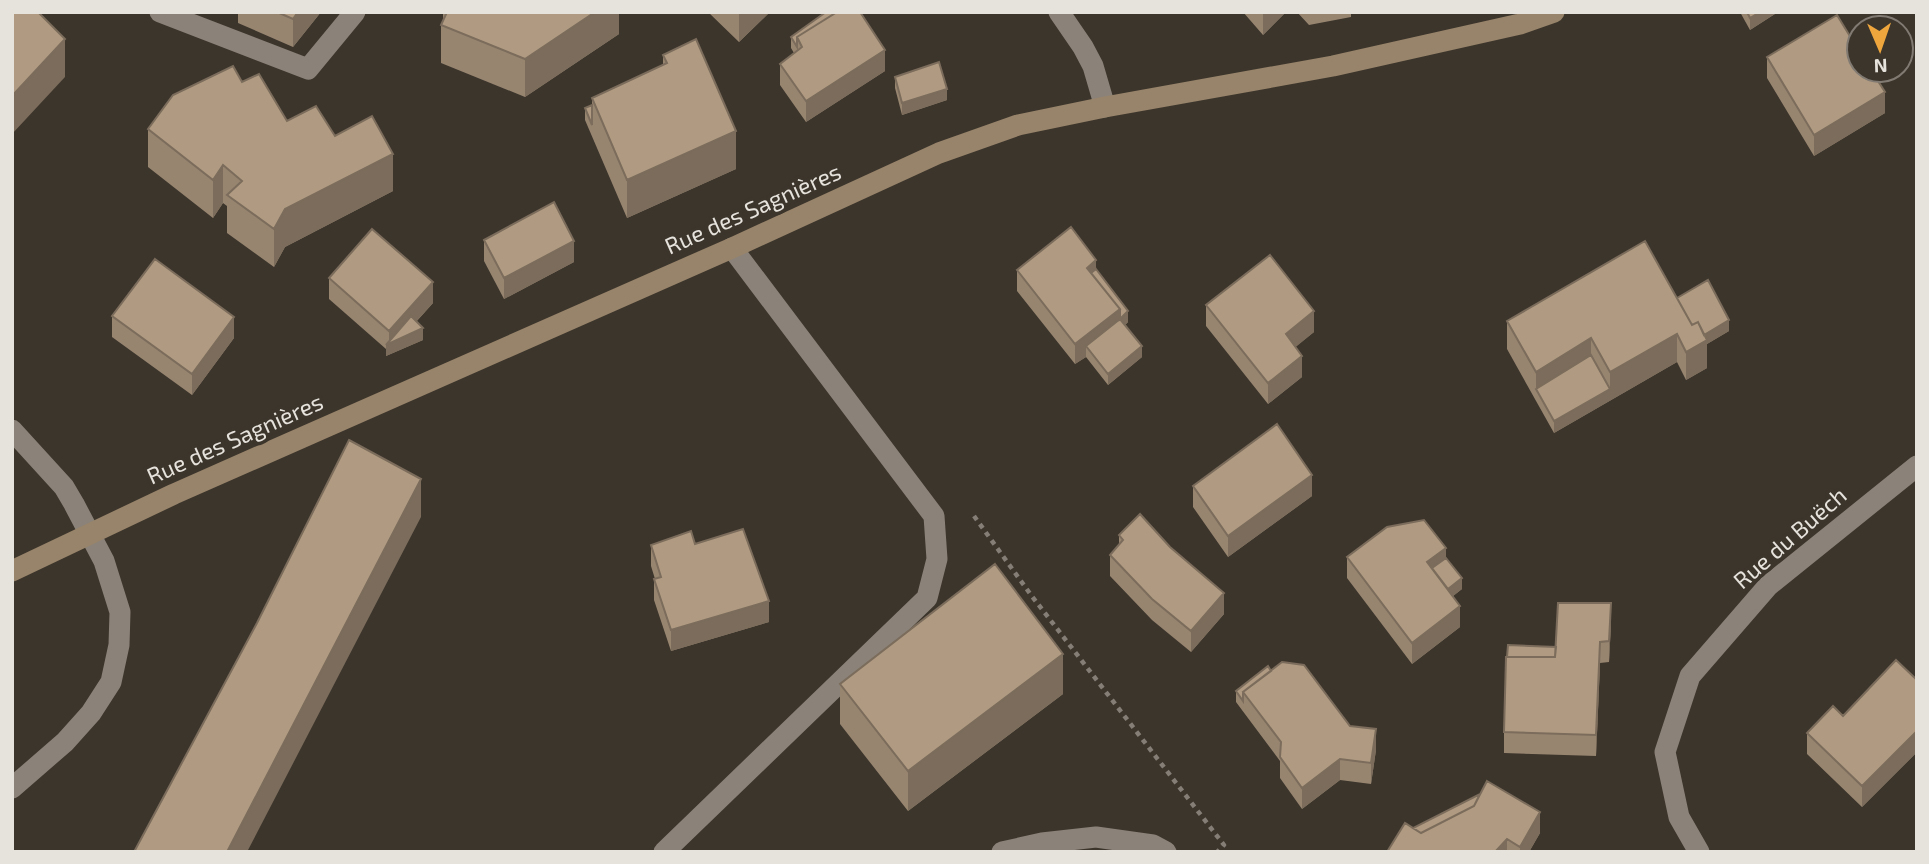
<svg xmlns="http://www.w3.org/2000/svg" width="1929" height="864" font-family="'Exo 2',sans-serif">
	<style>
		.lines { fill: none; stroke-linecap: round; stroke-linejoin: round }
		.path { stroke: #847e76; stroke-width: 4.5; stroke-dasharray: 5 5; stroke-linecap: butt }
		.service { stroke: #8b8379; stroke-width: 21 }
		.minor { stroke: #8b8379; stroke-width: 21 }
		.secondary { stroke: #98846a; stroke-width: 21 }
		.wall { fill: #978570 }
		.shaded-wall { fill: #7b6c5b }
		.building { fill: #b09b82; stroke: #7b6c5b; stroke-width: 2 }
		.labels { text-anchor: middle; stroke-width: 7; stroke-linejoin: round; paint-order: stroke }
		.street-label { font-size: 23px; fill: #e6e2dc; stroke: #3c352c }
	</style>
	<rect width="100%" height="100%" fill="#3c352c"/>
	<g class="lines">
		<path class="path" d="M974 516 1031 595 1224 845 1217 852"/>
		<path class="service" d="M160 12 308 69 355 12"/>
		<path class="minor" d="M1059 12 1083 47 1093 66 1105 107
			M12 430 64 487 74 504 104 561 120 612 119 645 111 682 91 713 65 742 12 788
			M664 852 927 598 937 559 934 516 732 248
			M1002 852 1042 843 1096 837 1153 845 1166 852
			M1699 852 1679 817 1665 752 1690 676 1768 586 1917 466"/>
		<path class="secondary" d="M12 571 174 494 732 248 939 153 1018 125 1105 107 1333 66 1520 24 1554 12"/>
	</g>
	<path class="wall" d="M238 12H321L293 47 238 23Z
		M443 12H619V34L525 97 441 63V25L443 22Z
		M708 12H770L739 42Z
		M1243 12H1286L1263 35Z
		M1297 12H1351V17L1309 25Z
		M1740 12H1778L1750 30Z
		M791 37 885 71 806 122 780 85V64L794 53 791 48Z
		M663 55 736 169 627 218 585 120V108L592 105V98L663 65Z
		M1767 57 1885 113 1814 156 1767 78Z
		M895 77 947 100 902 115 895 88Z
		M287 121 335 136 393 191 285 247 274 267 227 233V206L223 203 213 218 148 167V129Z
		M484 240 574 262 504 299 484 261Z
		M1096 269 1128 322 1125 325 1142 357 1108 385 1086 357 1075 364 1017 291V270Z
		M329 278 433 303 416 322 423 340 386 356V349L329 299Z
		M1677 298 1729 331 1707 344V368L1686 380 1677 362 1554 433 1507 349V321Z
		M1206 305 1314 332 1295 347 1302 377 1268 404 1206 326Z
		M112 316 234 338 192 395 112 337Z
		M1193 486 1312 496 1228 557 1193 507Z
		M1119 535 1170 547 1224 614 1191 652 1152 620 1110 576V555L1119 545Z
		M695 544 769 622 671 651 654 600V579H655L651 566V545Z
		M1347 557 1446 558 1462 589 1453 596 1460 627 1412 664 1347 578Z
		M1611 624 1609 662 1600 663 1596 756 1504 753V732L1556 647Z
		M1271 671 1350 726 1376 750 1371 784 1340 780 1302 809 1280 778V761L1236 702V691Z
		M1917 680V752L1862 807 1807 754V733Z
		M840 684 1063 694 908 811 840 724Z
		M1413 828 1540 833 1529 852H1387Z"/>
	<path class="shaded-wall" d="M298 12H321L293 47V19Z
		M595 12H619V34L525 97V59Z
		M741 12H770L739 42V14Z
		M1265 12H1286L1263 35V14Z
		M1760 12H1778L1750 30V18Z
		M65 39V77L12 134V96Z
		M885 50V71L806 122V101Z
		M947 89V100L902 115V103Z
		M1885 92V113L1814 156V135Z
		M736 131V169L627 218V180Z
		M393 154V191L285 247 274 267V229L285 209Z
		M223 165V203L213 218V180Z
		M574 241V262L504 299V278Z
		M1096 260V280L1087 268Z
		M433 282V303L402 337 423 328V340L386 356V345L389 343V331Z
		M1120 309V330L1086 346V357L1075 364V344Z
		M1128 311V322L1120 330V319Z
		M1314 311V332L1286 355V334Z
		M234 317V338L192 395V374Z
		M1729 320V331L1707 344V368L1686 380V352L1692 342Z
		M1677 334V362L1554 433V421L1610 389V372Z
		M1591 338V366L1536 389V372Z
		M1142 346V357L1108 385V374Z
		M1302 356V377L1268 404V383Z
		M1312 475V496L1228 557V536Z
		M421 479V517L247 852H227Z
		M1446 548V569L1433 579 1427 562Z
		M1462 578V589L1443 604V593Z
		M1224 593V614L1191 652V631Z
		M769 601V622L671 651V630Z
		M1611 603V624L1609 662V641Z
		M1460 606V627L1412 664V643Z
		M1600 642V663L1596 756V735Z
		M1063 654V694L908 811V771Z
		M1376 729V750L1371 784V763Z
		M1917 731V752L1862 807V786Z
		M1340 759V780L1302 809V788Z
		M1540 812V833L1529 852H1520V847Z
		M1507 839V852H1495Z"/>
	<path class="building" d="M12 12H38L65 39 12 96Z
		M277 12H298L293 19Z
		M447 12H595L525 59 441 25Z
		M826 12H837L797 37V47L791 37Z
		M837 12H860L885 50 806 101 780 64 802 47 797 37Z
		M1747 12H1760L1750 18Z
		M1837 15 1859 51V70H1871L1885 92 1814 135 1767 57Z
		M696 39 736 131 627 180 592 98 667 63 663 55Z
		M939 62 947 89 902 103 895 77Z
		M233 66 242 82 259 74 287 121 316 106 335 136 372 116 393 154 285 209 274 229 227 195 242 181 223 165 213 180 148 129 173 95Z
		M592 105V125L585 108Z
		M554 202 574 241 504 278 484 240Z
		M1071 227 1096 260 1087 268 1120 309 1075 344 1017 270Z
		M372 229 433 282 389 331 329 278Z
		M1645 241 1692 325 1698 322 1707 340 1686 352 1677 334 1610 372 1591 338 1536 372 1507 321Z
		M1270 255 1314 311 1286 334 1302 356 1268 383 1206 305Z
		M155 259 234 317 192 374 112 316Z
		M1096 269 1128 311 1120 319V309L1091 273Z
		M1708 280 1729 320 1704 335 1698 322 1692 325 1677 298Z
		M411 316 423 328 386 345Z
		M1120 319 1142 346 1108 374 1086 346Z
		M1591 355 1610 389 1554 421 1536 389Z
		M1277 424 1312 475 1228 536 1193 486Z
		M349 440 421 479 227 852H134L257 623Z
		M1140 514 1170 547 1224 593 1191 631 1152 599 1110 555 1123 540 1119 535Z
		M1424 520 1446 548 1427 562 1460 606 1412 643 1347 557 1387 527Z
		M743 529 769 601 671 630 654 579 661 577 651 545 691 531 695 544Z
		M1446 558 1462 578 1448 589 1432 568Z
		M995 564 1063 654 908 771 840 684Z
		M1558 603H1611L1609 641 1600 642 1596 735 1504 732 1506 657H1555Z
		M1508 645 1556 647 1555 657H1507Z
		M1896 660 1917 680V731L1862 786 1807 733 1833 706 1843 716Z
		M1282 662 1304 665 1350 726 1376 729 1371 763 1340 759 1302 788 1280 757 1281 742 1243 692Z
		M1268 666 1271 671 1243 692V701L1236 691Z
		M1487 781 1540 812 1520 847 1507 839 1495 852H1387L1405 823 1421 833 1474 806Z
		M1480 794 1474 806 1421 833 1413 828Z"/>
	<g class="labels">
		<g class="street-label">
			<text transform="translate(753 209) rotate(-24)" y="8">Rue des Sagnières</text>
			<text transform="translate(235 439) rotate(-24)" y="8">Rue des Sagnières</text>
			<text transform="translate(1790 538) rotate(-41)" y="8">Rue du Buëch</text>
		</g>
	</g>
	<rect width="1929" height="864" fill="none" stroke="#e6e2dc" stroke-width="28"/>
	<g transform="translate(1880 49) rotate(178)"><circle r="33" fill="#3c352c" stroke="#807a72" stroke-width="2"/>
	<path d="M0-5L12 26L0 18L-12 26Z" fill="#efa73d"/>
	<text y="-10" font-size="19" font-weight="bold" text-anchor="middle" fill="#e6e2dc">N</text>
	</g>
</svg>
